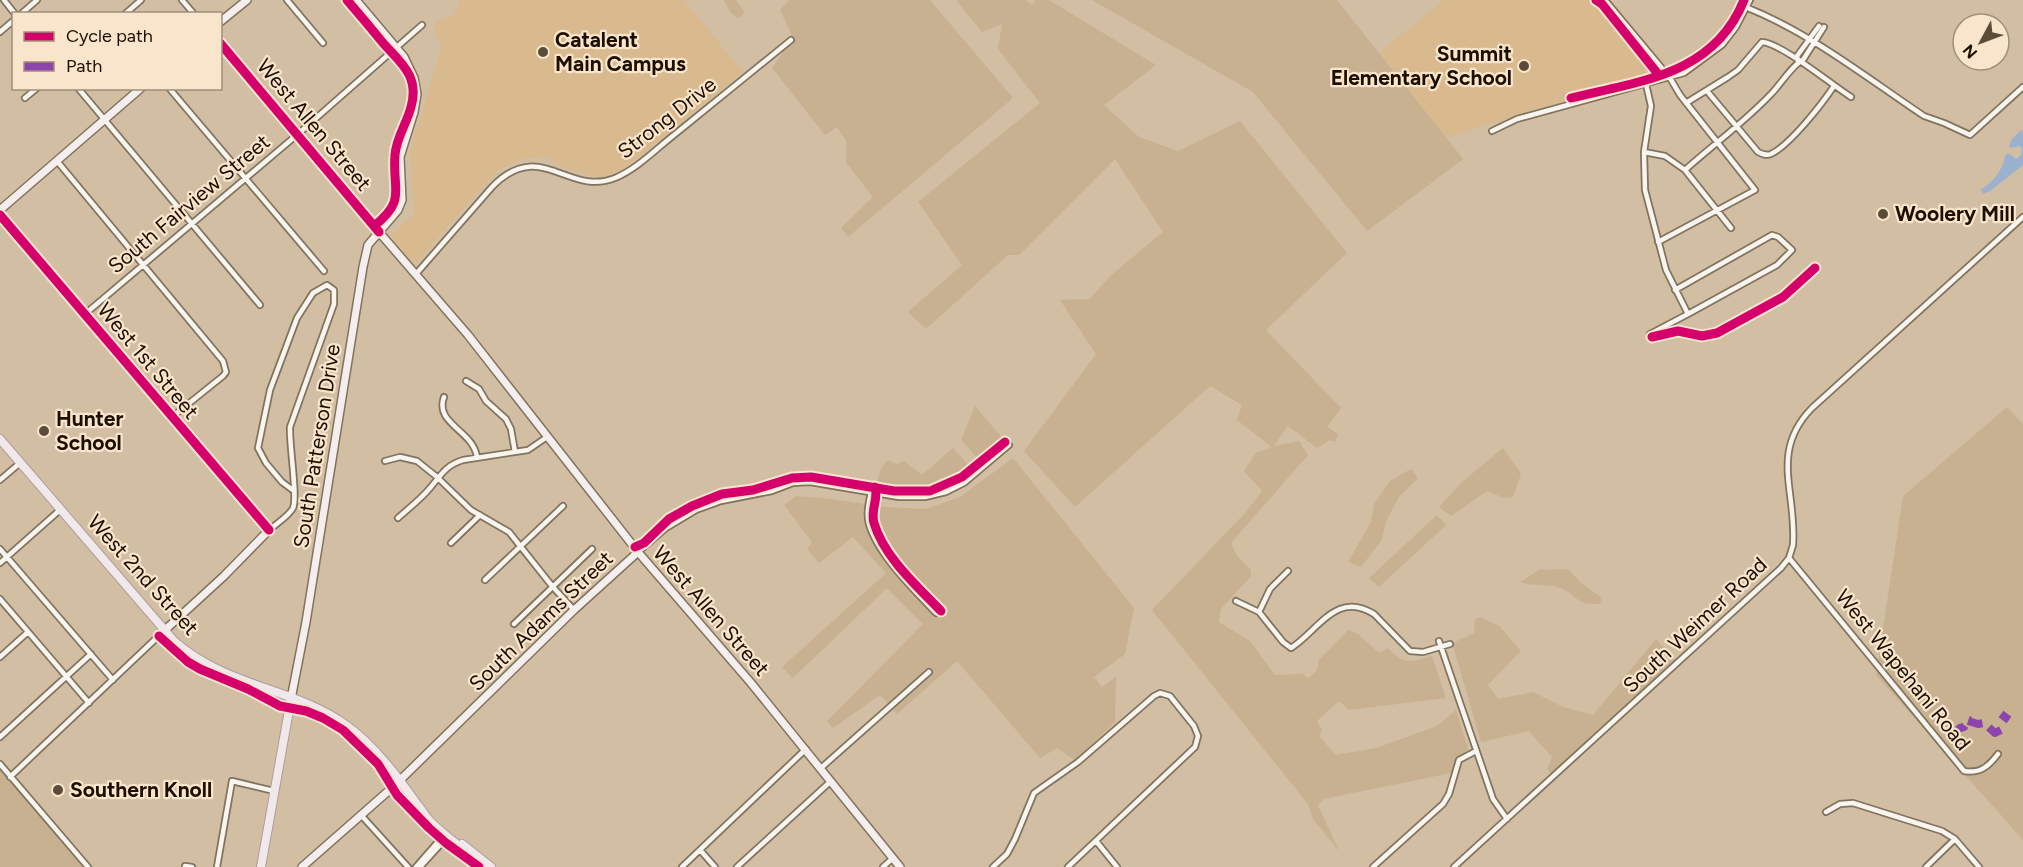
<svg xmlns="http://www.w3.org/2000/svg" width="2023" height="867" font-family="Figtree,sans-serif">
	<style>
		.built { fill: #d9ba8e }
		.green { fill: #c8b190 }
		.water { fill: #9bb2cf }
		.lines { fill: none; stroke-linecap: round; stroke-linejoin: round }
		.street-casing { stroke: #81735c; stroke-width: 8 }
		.secondary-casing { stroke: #81735c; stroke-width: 10 }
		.primary-casing { stroke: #ad9d9a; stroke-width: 10 }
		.street { stroke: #f8f5f1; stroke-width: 4.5 }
		.secondary { stroke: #f4efee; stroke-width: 7 }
		.primary { stroke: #f0e8ea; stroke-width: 8 }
		.quiet { stroke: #8e44ad; stroke-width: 8; stroke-dasharray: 15 8; stroke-linecap: butt }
		.cycleway-casing { stroke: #f8e5cc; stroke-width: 13 }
		.cycleway { stroke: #d6006c; stroke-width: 9 }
		.poi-dot { fill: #5b4c39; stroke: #f8e5cc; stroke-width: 2 }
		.labels { text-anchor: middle; stroke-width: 4.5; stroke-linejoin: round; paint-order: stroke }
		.poi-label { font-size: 21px; font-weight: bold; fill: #1c0f00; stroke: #f8e5cc; text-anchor: start }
		.street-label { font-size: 21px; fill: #1c0f00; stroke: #f8e5cc }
	</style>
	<rect width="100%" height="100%" fill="#d1bea3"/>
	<path class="built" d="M460 0H684L743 72 622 170 601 178 566 169 546 157 526 158 498 170 416 262 409 259 390 236 414 214 410 151 442 46 434 32 436 21 453 16Z
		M1444 0H1601L1670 79 1621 90 1578 97 1446 138 1379 53Z"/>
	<path class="green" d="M724 0H736L745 13 738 18 731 13Z
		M789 0H930L1013 98 848 237 841 228 873 197 846 162V141L837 127 825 135 772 68 793 38 780 10Z
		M956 0H1026L1032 5 1035 0H1049L1156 65 1104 105 1139 137 1178 151 1240 121 1347 253 1266 330 1341 408 1327 427 1338 434 1335 442 1330 440 1317 448 1288 426 1274 446 1299 441 1308 455 1231 543 1237 556 1251 570V576L1221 609 1219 622 1250 641 1275 675 1302 674 1308 678 1317 670 1319 660 1348 630 1358 634 1379 653 1388 648C1406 666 1410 662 1432 656L1446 698 1349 710 1339 701 1317 721 1322 730 1319 736 1336 755 1376 748 1437 726 1456 710 1468 749 1456 760 1451 773 1324 799 1318 805 1339 851 1313 819 1308 804 1152 610 1246 512 1262 491 1244 471 1256 453 1272 447 1237 420 1242 405 1210 386 1075 507 1024 451 1096 354 1060 300 1090 299 1110 276 1163 232 1115 159 1019 255H1008L926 329 908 312 962 265 918 202 1040 103 998 49 1002 24 982 32Z
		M1092 0H1337L1463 159 1367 231 1253 92Z
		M975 406 1004 440 979 460 961 440Z
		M2007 407 2023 424V840L1876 675 1903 496Z
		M953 448 970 467C941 492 912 494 877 483L881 468 888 460 897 464 904 461 922 475Z
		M1503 448 1521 474 1513 497 1504 498 1487 491 1451 516 1439 507 1462 482Z
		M1013 458 1134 608 1125 654 1094 677 1102 687 1116 677 1115 722 1075 760 1057 748 1040 758 957 661 897 714 880 695 833 728 827 721 923 624 887 588 793 678 782 667 886 573 853 537 819 563 807 549 812 542 784 505 796 496 831 499 884 507 926 509 960 497Z
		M1411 469 1418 478 1399 497 1387 519 1381 541 1361 567 1348 562 1371 522 1374 504 1390 481Z
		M1437 515 1446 525 1379 587 1369 578Z
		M1568 569 1581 583 1602 598 1600 604C1575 605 1581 598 1562 589 1550 583 1534 587 1520 582L1539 570Z
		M1480 617 1499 626 1521 651 1488 685 1498 699 1533 692 1563 707 1593 715 1656 639 1675 660 1552 774 1547 769 1552 757 1529 731 1481 742 1453 646 1455 642 1474 633 1475 619Z
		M0 769 83 867H0Z"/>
	<path class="water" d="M2021 130 2023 132V165L1990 191 1983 194 1981 190C1996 179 2001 172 2006 154H2010L2016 159 2021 155 2022 149 2020 146 2011 148 2009 146 2012 139Z"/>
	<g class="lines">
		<defs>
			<path id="street" d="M4 0 15 14
				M182 0 194 14
				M287 0 323 43
				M1605 0 1670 78 1680 95 1755 190 1658 242
				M1748 8C1812 34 1867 78 1924 116L1944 123 1970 135 2023 87
				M21 14 37 0
				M125 14 141 0
				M0 32 14 20
				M220 43 379 232
				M1798 61 1797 56 1819 26
				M1646 84 1651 106 1644 152 1645 190 1666 270 1688 314 1777 265 1792 250 1778 237 1772 235 1675 290
				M78 88 260 305
				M169 88 324 271
				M1707 91 1758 152C1762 154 1766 156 1771 154 1790 145 1822 104 1834 86
				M25 98 37 88
				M1686 103 1728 77 1738 70 1762 42C1781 43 1832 85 1851 97
				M1492 131 1517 119 1684 73 1722 45 1736 27 1750 0
				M1644 152 1665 156 1685 170 1731 228
				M57 161 223 361 226 372 223 376 172 417
				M1685 170C1714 144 1746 121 1772 93 1780 85 1794 63 1803 60L1824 27
				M416 274 492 187C540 137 568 197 615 178 637 169 656 149 674 135 713 103 752 72 791 40
				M85 314 298 134 422 25
				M1650 334 1688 314
				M466 381 479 389 486 401 506 419 511 429 515 452
				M444 397C434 424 473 430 477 457
				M385 461 400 457 417 461 437 477 471 510 509 532 552 586 574 610
				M0 480 20 463
				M871 492C869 502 866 514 869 524 878 555 914 590 936 613
				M398 518C409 508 421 499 430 488 441 475 446 465 463 460L528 450 547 437
				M269 530C276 524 289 516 293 508 298 497 289 444 290 427L334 304V290L327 285 313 293 297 318 270 390 258 448 266 463 282 482 294 491
				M451 543 480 515
				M0 549 113 680
				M638 552 666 528 696 510 721 501 772 491 793 483 810 482 899 497H925L946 492 964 483 1009 445
				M1789 558 1964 771C1980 774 1989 766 1998 754
				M0 563 61 509
				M485 580 563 506
				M0 599 89 703
				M1236 601 1259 612 1283 642 1291 648C1318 631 1336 590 1374 614L1410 651 1423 652 1450 644
				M1259 612 1270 589 1288 571
				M514 624 592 549
				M1439 641 1493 799 1507 819
				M0 657 28 632
				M0 737 91 654
				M0 764 88 867
				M821 768 929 672
				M10 777 165 630
				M1826 812 1840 804 1853 803 1942 831 1955 839 1979 867
				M361 815 408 867
				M1096 841 1117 867
				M700 850 715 867
				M185 866 192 867
				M217 867 232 781 274 791
				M416 867 437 843 440 831
				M420 867 440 845 450 839
				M682 867 806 749
				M737 867 831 781
				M883 867 893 858
				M993 867 1007 854 1015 839 1034 793 1078 762 1154 696 1160 693 1170 696 1194 726 1198 736 1195 747 1068 867
				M1373 867 1443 804 1449 794 1459 760 1476 751
				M1454 867 1781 568 1789 558 1793 545C1797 492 1769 452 1812 408L2023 217
				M1926 867 1955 839"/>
			<path id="secondary" d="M220 22 247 0
				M0 210 141 88
				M0 215 269 530 224 576 165 630
				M379 232 468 335 638 552 751 683 900 867
				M291 699 306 622 363 267 368 245 398 210 402 200 400 157 414 112 417 94 414 78 404 57 356 0
				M302 867 393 787 574 610 638 552"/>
			<path id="primary" d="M0 439 174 641C228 688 292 687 346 725 374 745 397 776 417 804 421 808 424 814 428 819 437 829 448 837 459 846L464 847
				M462 844 491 867
				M261 867 291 699"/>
		</defs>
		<use href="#street" class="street-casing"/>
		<use href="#secondary" class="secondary-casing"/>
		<use href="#primary" class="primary-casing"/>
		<use href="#street" class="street"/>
		<use href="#secondary" class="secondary"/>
		<use href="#primary" class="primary"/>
		<path class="quiet" d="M2001 714 2009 720
			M1968 721 1978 724 1984 723 1995 733 2003 729
			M1953 734 1960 728 1964 727 1968 721 1972 720"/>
		<defs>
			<path id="cycleway" d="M347 0C359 14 371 28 383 43 400 62 420 76 411 107 407 123 396 138 395 155 392 190 407 200 374 226
				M1596 0 1602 4 1658 74
				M220 43 379 232
				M1571 98C1640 81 1714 75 1744 0
				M0 215 269 530
				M1652 337 1678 331 1702 336 1717 333 1783 297 1815 268
				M875 487C879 499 870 510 874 523 884 557 917 586 941 611
				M635 547 644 543 669 519 692 506 722 494 753 490 792 478 811 477 894 491H930L962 477 1005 442
				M159 636 188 662 200 669 248 689 280 706 306 711 323 718 343 730 378 764 397 795 429 828 446 843 479 867"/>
		</defs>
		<use href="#cycleway" class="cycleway-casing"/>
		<use href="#cycleway" class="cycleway"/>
	</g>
	<g class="poi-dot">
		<circle cx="543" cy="52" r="6"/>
		<circle cx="1524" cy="66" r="6"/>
		<circle cx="1883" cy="214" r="6"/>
		<circle cx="44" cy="431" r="6"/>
		<circle cx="58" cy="790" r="6"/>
	</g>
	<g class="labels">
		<g class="poi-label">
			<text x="555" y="47">Catalent<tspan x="555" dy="24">Main Campus</tspan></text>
			<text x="1512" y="61" text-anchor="end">Summit<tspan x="1512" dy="24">Elementary School</tspan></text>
			<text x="1895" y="221">Woolery Mill</text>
			<text x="56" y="426">Hunter<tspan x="56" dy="24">School</tspan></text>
			<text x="70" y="797">Southern Knoll</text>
		</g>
		<g class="street-label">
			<text transform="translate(667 118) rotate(-38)" y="7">Strong Drive</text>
			<text transform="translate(314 125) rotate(50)" y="7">West Allen Street</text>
			<text transform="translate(189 204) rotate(-40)" y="7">South Fairview Street</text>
			<text transform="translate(148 361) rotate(50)" y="7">West 1st Street</text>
			<text transform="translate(317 446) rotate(-81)" y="7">South Patterson Drive</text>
			<text transform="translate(143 575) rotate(48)" y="7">West 2nd Street</text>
			<text transform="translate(711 611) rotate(49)" y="7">West Allen Street</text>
			<text transform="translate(541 621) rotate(-44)" y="7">South Adams Street</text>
			<text transform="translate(1695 625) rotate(-43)" y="7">South Weimer Road</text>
			<text transform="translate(1903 670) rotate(51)" y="7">West Wapehani Road</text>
		</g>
	</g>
	<rect x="12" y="12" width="210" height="78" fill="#f8e5cc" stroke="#a08f7a" stroke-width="1.5"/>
	<rect x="24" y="32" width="30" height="9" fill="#d6006c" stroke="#a08f7a" stroke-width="1.5"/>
	<text x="66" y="42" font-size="18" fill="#1c0f00">Cycle path</text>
	<rect x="24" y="62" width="30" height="9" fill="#8e44ad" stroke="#a08f7a" stroke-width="1.5"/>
	<text x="66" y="72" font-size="18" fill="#1c0f00">Path</text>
	<g transform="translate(1981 42) rotate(229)"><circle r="28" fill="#f8e5cc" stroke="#a08f7a" stroke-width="1.5"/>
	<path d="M0-4.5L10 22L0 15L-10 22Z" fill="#5b4c39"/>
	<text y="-9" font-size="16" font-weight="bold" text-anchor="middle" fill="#1c0f00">N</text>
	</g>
</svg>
